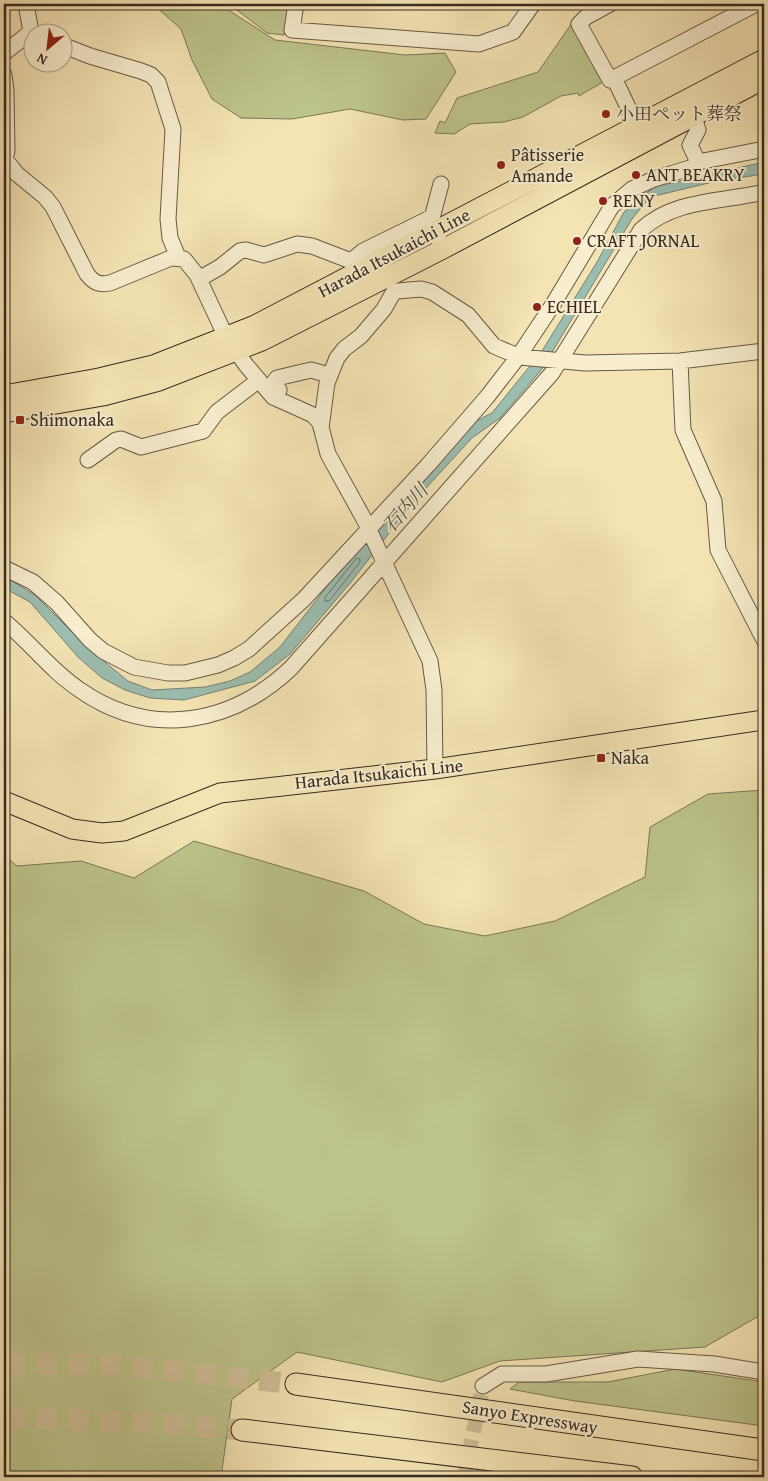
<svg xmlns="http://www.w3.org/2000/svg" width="768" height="1481" font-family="'Gentium Book Plus','Noto Serif JP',serif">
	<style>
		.green { fill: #bdc48c; stroke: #7b7758 }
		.water { fill: #9cbeb1; stroke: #748378 }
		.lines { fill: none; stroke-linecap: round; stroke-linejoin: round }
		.shore { stroke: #6a746a; stroke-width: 1 }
		.minor-tunnel { stroke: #cfbf97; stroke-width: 15; stroke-dasharray: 15 8; stroke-linecap: butt }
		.highway-tunnel { stroke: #cfbf97; stroke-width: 21; stroke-dasharray: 21 11; stroke-linecap: butt }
		.minor-casing { stroke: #685847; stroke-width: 17 }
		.major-casing { stroke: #392a23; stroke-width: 21 }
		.highway-casing { stroke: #392a23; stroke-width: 23 }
		.minor { stroke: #f8edce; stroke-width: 15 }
		.major { stroke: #f4e4b4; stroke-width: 19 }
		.highway { stroke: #f4e4b4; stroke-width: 21 }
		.poi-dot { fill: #8f2418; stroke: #f8edce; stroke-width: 2 }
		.labels { text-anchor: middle; stroke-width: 4; stroke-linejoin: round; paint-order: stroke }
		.poi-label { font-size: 18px; fill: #392a23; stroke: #f8edce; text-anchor: start }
		.street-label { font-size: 18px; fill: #392a23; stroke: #f8edce }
		.water-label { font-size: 19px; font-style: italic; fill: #524f46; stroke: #f8edce }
	</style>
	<rect width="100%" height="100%" fill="#f4e4b4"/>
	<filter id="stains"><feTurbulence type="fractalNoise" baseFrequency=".004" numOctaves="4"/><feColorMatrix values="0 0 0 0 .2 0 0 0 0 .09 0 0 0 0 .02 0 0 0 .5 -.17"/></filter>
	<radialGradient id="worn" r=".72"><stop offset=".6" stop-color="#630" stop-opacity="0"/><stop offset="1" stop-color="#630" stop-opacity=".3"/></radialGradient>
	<path class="green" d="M153 4H219L275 40 405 55 445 53 456 72 426 119 403 120 350 109 292 119 241 118 212 99 192 60 181 29Z
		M229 4H290L286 31 284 35 267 33Z
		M572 23 603 82 579 96 578 93 561 96 523 117 504 122 470 124 454 134 435 133 440 121 445 123 457 98 538 72Z
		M764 790V1313L705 1347 500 1361 442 1382 297 1352 232 1399 221 1477H4V855L17 866 81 861 134 878 194 841 364 891 424 924 485 936 555 921 645 877 650 827 708 794Z
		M675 1369 764 1382V1426L575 1401 510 1389 519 1382H608Z"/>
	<path class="water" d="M764 162V174L717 181 650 197 632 219 542 369 500 418 472 438 415 500 351 582 290 654 255 681 184 700 150 698 125 690 102 678 78 657 30 602 4 588V576L35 595 89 649 128 681 152 690 205 687 230 681 250 672 280 647 346 562 478 420 492 413 542 351 597 262 624 212 654 187Z"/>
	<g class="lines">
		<path class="shore" d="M357 558 360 559V562L329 601H325V598Z"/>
		<path class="minor-tunnel" d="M402 235 421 274
			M464 1477 483 1386"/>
		<path class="highway-tunnel" d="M4 1363 116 1365 296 1384
			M4 1418 141 1422 242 1430"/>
		<defs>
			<path id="minor" d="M296 4 292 30 479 44 513 32 533 4
				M610 4 586 17 579 24 610 80 756 4
				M62 45 90 56 141 71 151 75 158 82 173 129 168 219 170 238 178 257
				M4 53 31 32 26 4
				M4 75 6 91 7 151 5 159 17 174 45 197 53 207 87 274C94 283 99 285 110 283L171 258 184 259 197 275 226 337 246 365 273 397 313 415 320 423 328 454 365 521 430 661 434 690 435 769
				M614 78 637 126
				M694 117 698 130 690 145 698 162
				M441 184 431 222 443 249
				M351 261 363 251 432 217
				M199 279 220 267 240 251 246 250 264 255 297 244 312 246 351 261 358 272
				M680 361 683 430 714 501 718 550 764 640
				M275 398 279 390 274 382 277 378 311 370 329 375
				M321 428 327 383 337 358 344 349 361 336 384 309 393 293 397 291 421 289 432 292 468 315 494 346 520 357 585 363 680 361 764 351
				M88 460 116 440 121 439 141 447 203 431 217 412 259 380
				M4 568 33 582 57 603 90 640 103 651 134 667 168 673H185L218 665 234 658 249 649 304 599 428 465 487 397 518 357 552 306 612 206 632 189 654 179 693 167 698 162 764 149
				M4 621C30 642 51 671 80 690 150 739 231 725 291 668L552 373 641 230C674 199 722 202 764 192
				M483 1386 502 1374H546L638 1359 714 1364 764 1372"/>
			<path id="major" d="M4 395 99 378 153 365 255 325 764 59
				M4 413 103 396 159 381 262 341 443 249 764 79
				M4 801 72 829 102 833 124 831 220 793 435 769 764 720"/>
			<path id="highway" d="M296 1384 764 1450
				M242 1430 632 1477"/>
		</defs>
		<use href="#minor" class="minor-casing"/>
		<use href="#major" class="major-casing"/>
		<use href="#highway" class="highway-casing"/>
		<use href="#minor" class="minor"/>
		<use href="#major" class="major"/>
		<use href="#highway" class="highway"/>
	</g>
	<g class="poi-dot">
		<circle cx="606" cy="114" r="5"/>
		<circle cx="501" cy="165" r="5"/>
		<circle cx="636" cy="175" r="5"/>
		<circle cx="603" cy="201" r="5"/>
		<circle cx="577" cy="241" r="5"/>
		<circle cx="537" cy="307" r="5"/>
		<rect x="15" y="415" width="10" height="10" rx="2.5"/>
		<rect x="596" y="753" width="10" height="10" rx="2.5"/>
	</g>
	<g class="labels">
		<g class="poi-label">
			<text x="616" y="120">小田ペット葬祭</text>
			<text x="511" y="161">Pâtisserie<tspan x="511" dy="21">Amande</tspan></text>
			<text x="646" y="181">ANT BEAKRY</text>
			<text x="613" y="207">RENY</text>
			<text x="587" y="247">CRAFT JORNAL</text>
			<text x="547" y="313">ECHIEL</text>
			<text x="30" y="426">Shimonaka</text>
			<text x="611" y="764">Naka</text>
		</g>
		<g class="street-label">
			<text transform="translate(394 253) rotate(-28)" y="6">Harada Itsukaichi Line</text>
			<text transform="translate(379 774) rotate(-6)" y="6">Harada Itsukaichi Line</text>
			<text transform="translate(530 1417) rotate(9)" y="6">Sanyo Expressway</text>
		</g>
		<g class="water-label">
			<text transform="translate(405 508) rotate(-49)" y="7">石内川</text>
		</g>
	</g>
	<rect width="768" height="1481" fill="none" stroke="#f4e4b4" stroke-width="20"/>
	<rect x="5" y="5" width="758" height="1471" fill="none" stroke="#392a23" stroke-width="2.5"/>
	<rect x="10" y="10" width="748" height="1461" fill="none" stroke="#392a23"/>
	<g transform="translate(48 48) rotate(208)"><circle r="24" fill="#f8edce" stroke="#ac9f8a"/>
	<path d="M0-4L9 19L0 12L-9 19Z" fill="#8f2418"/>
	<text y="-8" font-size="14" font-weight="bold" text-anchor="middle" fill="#392a23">N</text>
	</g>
	<rect width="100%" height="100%" filter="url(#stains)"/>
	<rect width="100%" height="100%" fill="url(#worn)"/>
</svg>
